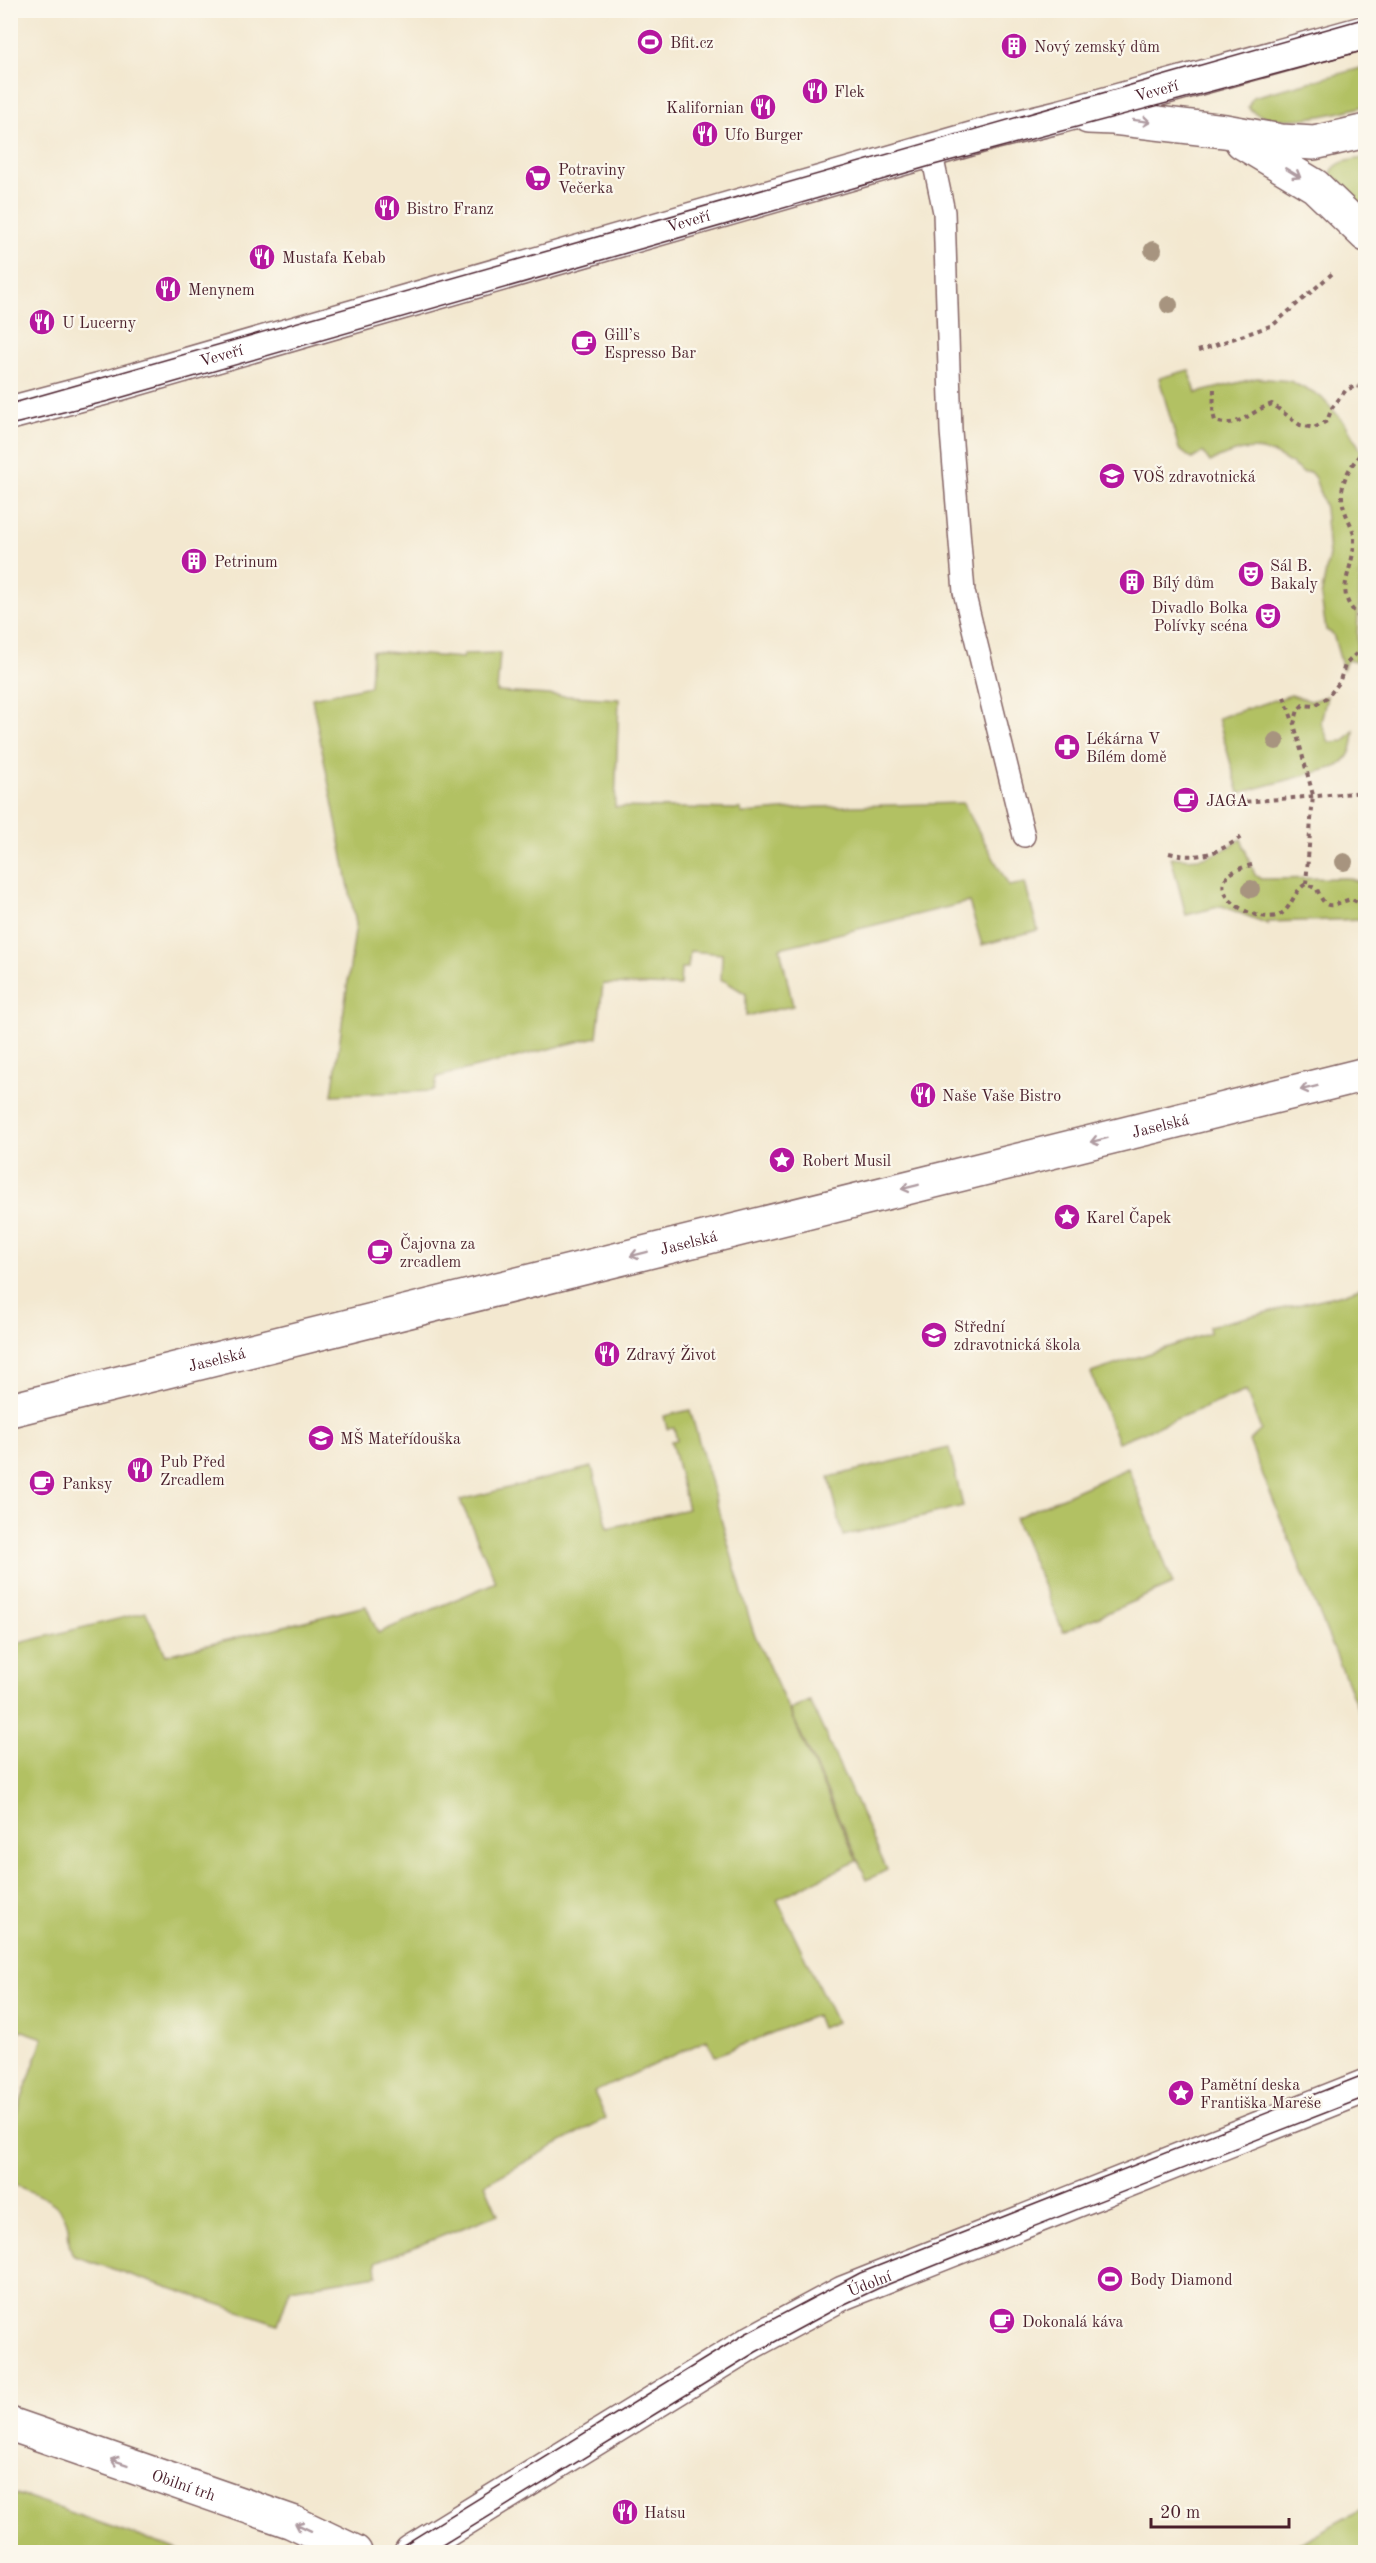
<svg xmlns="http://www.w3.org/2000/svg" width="1376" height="2563" font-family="'Old Standard TT',serif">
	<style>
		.green { fill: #b2c163; stroke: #7e7047; stroke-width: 1.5 }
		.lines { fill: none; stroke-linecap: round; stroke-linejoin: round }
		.service-casing { stroke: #856565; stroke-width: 24 }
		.minor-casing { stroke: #856565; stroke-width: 36 }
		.tertiary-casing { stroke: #856565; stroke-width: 36 }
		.secondary-casing { stroke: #856565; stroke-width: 36 }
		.path { stroke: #856565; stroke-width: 4; stroke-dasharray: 4.5 4.5; stroke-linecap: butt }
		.service { stroke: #fff; stroke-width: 21 }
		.minor { stroke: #fff; stroke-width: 33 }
		.tertiary { stroke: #fff; stroke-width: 33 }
		.secondary { stroke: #fff; stroke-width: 33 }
		.tram { stroke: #4a1f2b; stroke-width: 1.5 }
		.tree { fill: #a7947f }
		.oneway { stroke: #ae9aa0 }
		.labels { text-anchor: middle; stroke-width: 4.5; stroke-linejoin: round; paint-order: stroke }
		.poi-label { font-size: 16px; fill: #4a1f2b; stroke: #fbf7ec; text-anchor: start }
		.street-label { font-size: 16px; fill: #4a1f2b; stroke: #fbf7ec }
	</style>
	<rect width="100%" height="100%" fill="#fbf7ec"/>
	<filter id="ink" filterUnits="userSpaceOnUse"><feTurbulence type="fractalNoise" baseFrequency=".0167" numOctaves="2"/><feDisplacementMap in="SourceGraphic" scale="12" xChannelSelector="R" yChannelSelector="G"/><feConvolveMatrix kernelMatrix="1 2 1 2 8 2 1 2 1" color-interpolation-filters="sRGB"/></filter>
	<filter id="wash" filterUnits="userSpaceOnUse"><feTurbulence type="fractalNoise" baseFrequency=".008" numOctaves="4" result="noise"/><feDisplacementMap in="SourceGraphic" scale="24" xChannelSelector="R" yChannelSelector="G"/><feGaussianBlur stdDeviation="1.35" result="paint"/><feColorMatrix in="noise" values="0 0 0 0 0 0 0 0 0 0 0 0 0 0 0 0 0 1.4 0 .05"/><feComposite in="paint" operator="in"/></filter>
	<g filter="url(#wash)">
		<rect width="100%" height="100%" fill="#f3e8d0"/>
		<path class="green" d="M1365 67V106C1339 113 1268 131 1248 107L1253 97Z
			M1365 158H1366L1365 210 1333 179 1331 173C1336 160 1353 160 1365 158Z
			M1189 370 1196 393 1257 378 1290 381 1321 397 1345 423 1362 452 1364 482 1356 662 1347 660 1343 669 1333 634 1326 630 1321 597 1329 555 1325 508 1315 478 1310 472 1303 473C1269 445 1249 442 1210 462L1203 452 1192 459 1179 449 1159 378Z
			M372 651 463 658 464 654 500 653 497 692 619 699 615 807 741 809V813H745L817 807 963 803 1009 886 1025 883 1038 930 982 945 969 902 780 948 793 1006 746 1016V994L725 981 721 980 722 954 690 951 688 968H681L680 986 603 984 597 1037 437 1077 435 1090 432 1091 332 1095 356 924 312 698 370 686Z
			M1291 695 1311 701 1327 696 1321 722 1329 742 1344 741 1354 730C1353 748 1351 758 1336 767L1239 793 1218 718Z
			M1241 839 1255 875 1261 879 1348 878 1359 882 1365 889V919L1267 922 1268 924 1222 906 1186 915 1171 857C1199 862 1218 856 1241 839Z
			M1365 1286H1366L1365 1726 1249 1441 1261 1430 1246 1391 1118 1442 1091 1373 1210 1333 1209 1326 1343 1294Z
			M690 1410 753 1631 857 1861 777 1899 836 2022 821 2028 816 2015 715 2056 707 2040 594 2092 606 2118 485 2184 498 2214 376 2262 377 2275 290 2289 278 2324 74 2256C68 2248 69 2238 68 2228 65 2200 33 2194 11 2183V2130L43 2038 11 2027V1645L146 1612 166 1655 366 1606 378 1633 496 1582 460 1500 592 1467 608 1528 688 1509 671 1441 677 1440 674 1428 667 1429 664 1416Z
			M949 1448 963 1506 843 1536 829 1477Z
			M1128 1468 1173 1584 1063 1632 1015 1518Z
			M810 1701 887 1870 867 1880 790 1710Z
			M11 2492 184 2552H11Z
			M1365 2507V2552H1288L1294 2546Z"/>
	</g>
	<g filter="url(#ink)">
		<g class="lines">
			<defs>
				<path id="service" d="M931 150 944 212 951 431 964 592 1024 836"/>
				<g id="minor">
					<path id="s1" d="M10 1410 1366 1074"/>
					<path id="s2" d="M10 2424 292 2522 355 2552"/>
				</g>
				<g id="tertiary">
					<path id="s3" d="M411 2552 752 2342 843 2293 1366 2086"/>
				</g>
				<g id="secondary">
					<path d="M1088 117 1113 118 1225 131 1281 141 1314 143 1366 131"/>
					<path d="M1242 142 1315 186 1366 235"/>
					<path id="s4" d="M10 413 105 388 992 133 1062 116 1366 32"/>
				</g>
			</defs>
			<use href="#service" class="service-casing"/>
			<use href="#minor" class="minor-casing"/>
			<use href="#tertiary" class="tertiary-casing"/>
			<use href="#secondary" class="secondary-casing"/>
			<path class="path" d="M1198 351 1273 325 1335 271
				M1214 389 1213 413 1215 421C1240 429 1250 411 1272 404L1300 425 1314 428 1327 421 1332 408 1346 390 1356 386 1366 388
				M1366 448C1348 467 1335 488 1346 514 1349 522 1355 531 1354 540 1354 577 1328 592 1366 623
				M1284 697 1294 724
				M1219 804 1366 792
				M1169 853C1198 860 1217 854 1241 837
				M1252 865C1186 880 1251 927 1279 915 1292 909 1293 891 1306 884L1317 889C1327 914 1332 904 1351 899L1366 906
				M1306 884 1313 795 1294 724 1298 710 1303 705 1314 706 1327 698 1339 683 1345 665 1366 644"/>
			<use href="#service" class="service"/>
			<use href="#minor" class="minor"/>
			<use href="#tertiary" class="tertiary"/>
			<use href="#secondary" class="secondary"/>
			<path class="tram" d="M10 404 1366 18
				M10 425 109 401 934 165 1366 50
				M392 2552 745 2334 860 2273 1366 2074
				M431 2552 756 2352 845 2304 879 2288 961 2255 1366 2097"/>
		</g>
		<g class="tree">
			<circle cx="1153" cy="250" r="9"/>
			<circle cx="1169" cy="305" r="9"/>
			<circle cx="1276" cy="741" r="9"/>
			<circle cx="1344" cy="862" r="9"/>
			<circle cx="1251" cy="889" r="9"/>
		</g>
		<defs><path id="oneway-shaft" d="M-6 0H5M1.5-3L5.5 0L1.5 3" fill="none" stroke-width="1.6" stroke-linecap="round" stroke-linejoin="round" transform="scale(1.5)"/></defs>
		<g class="oneway">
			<use href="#oneway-shaft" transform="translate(1142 121) rotate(7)"/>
			<use href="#oneway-shaft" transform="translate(1293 173) rotate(31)"/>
			<use href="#oneway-shaft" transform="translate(1309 1088) rotate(166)"/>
			<use href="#oneway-shaft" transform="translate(1099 1140) rotate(166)"/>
			<use href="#oneway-shaft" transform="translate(910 1187) rotate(166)"/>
			<use href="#oneway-shaft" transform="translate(639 1254) rotate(166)"/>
			<use href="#oneway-shaft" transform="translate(119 2462) rotate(-161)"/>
			<use href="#oneway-shaft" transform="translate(303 2527) rotate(-155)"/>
		</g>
	</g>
	<defs>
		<symbol id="stadium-disc" viewBox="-11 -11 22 22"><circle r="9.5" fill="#b5179e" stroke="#fbf7ec"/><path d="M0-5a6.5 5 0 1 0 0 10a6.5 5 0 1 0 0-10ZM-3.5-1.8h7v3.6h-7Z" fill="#fff"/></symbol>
		<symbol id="building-disc" viewBox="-11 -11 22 22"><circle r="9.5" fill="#b5179e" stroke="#fbf7ec"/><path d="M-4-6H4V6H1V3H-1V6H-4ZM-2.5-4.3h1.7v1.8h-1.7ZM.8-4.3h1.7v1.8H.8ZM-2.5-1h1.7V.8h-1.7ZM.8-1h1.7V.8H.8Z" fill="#fff"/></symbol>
		<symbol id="restaurant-disc" viewBox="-11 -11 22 22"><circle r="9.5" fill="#b5179e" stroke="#fbf7ec"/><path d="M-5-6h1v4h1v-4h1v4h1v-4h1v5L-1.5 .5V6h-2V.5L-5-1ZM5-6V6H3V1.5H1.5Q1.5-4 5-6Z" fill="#fff"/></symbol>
		<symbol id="supermarket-disc" viewBox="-11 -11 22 22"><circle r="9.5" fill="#b5179e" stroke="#fbf7ec"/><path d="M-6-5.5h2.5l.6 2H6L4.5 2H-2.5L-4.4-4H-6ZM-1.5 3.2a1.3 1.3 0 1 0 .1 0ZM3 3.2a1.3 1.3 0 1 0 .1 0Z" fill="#fff"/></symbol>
		<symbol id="cafe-disc" viewBox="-11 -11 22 22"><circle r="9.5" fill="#b5179e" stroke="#fbf7ec"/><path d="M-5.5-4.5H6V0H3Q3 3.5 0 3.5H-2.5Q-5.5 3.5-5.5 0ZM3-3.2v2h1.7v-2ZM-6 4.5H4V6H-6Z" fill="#fff"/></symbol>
		<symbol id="university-disc" viewBox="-11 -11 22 22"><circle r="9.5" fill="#b5179e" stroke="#fbf7ec"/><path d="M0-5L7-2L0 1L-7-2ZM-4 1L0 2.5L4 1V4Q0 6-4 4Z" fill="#fff"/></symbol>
		<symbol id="theatre-disc" viewBox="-11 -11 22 22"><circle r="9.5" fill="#b5179e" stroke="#fbf7ec"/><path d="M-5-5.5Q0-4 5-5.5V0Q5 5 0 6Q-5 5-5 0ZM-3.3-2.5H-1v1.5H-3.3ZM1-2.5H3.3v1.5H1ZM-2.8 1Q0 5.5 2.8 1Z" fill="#fff"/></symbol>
		<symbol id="pharmacy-disc" viewBox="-11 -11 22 22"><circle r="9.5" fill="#b5179e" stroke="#fbf7ec"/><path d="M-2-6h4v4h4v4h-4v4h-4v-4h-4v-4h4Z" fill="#fff"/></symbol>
		<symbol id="sight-disc" viewBox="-11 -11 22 22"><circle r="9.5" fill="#b5179e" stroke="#fbf7ec"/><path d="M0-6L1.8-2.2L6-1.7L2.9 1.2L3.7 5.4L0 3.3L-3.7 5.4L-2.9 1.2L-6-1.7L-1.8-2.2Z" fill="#fff"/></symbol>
		<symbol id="school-disc" viewBox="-11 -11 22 22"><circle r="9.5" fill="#b5179e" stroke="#fbf7ec"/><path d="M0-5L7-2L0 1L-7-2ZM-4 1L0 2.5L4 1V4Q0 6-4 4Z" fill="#fff"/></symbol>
	</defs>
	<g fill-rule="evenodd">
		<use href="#stadium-disc" x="635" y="27" width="30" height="30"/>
		<use href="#building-disc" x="999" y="31" width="30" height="30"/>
		<use href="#restaurant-disc" x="800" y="76" width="30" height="30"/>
		<use href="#restaurant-disc" x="748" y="92" width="30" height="30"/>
		<use href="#restaurant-disc" x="690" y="119" width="30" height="30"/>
		<use href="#supermarket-disc" x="523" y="163" width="30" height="30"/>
		<use href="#restaurant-disc" x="372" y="193" width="30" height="30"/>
		<use href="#restaurant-disc" x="247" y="242" width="30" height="30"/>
		<use href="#restaurant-disc" x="153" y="274" width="30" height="30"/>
		<use href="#restaurant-disc" x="27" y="307" width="30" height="30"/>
		<use href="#cafe-disc" x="569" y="328" width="30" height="30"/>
		<use href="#university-disc" x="1097" y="461" width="30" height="30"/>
		<use href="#building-disc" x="179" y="546" width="30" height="30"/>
		<use href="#theatre-disc" x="1236" y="559" width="30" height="30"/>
		<use href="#building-disc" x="1117" y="567" width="30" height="30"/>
		<use href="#theatre-disc" x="1253" y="601" width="30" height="30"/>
		<use href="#pharmacy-disc" x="1052" y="732" width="30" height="30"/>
		<use href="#cafe-disc" x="1171" y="785" width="30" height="30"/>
		<use href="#restaurant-disc" x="908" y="1080" width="30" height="30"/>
		<use href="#sight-disc" x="767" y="1145" width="30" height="30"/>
		<use href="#sight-disc" x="1052" y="1202" width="30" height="30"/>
		<use href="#cafe-disc" x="365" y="1237" width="30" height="30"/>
		<use href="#school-disc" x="919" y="1320" width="30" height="30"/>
		<use href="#restaurant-disc" x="592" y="1339" width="30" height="30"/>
		<use href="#school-disc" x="306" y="1423" width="30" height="30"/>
		<use href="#restaurant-disc" x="125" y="1455" width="30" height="30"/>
		<use href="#cafe-disc" x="27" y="1468" width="30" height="30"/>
		<use href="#sight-disc" x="1166" y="2078" width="30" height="30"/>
		<use href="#stadium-disc" x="1095" y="2264" width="30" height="30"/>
		<use href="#cafe-disc" x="987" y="2306" width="30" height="30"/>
		<use href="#restaurant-disc" x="610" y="2497" width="30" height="30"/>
	</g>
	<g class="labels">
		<g class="poi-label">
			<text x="670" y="48">Bfit.cz</text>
			<text x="1034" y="52">Nový zemský dům</text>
			<text x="834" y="97">Flek</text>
			<text x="744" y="113" text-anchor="end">Kalifornian</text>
			<text x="724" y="140">Ufo Burger</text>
			<text x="558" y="175">Potraviny<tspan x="558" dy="18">Večerka</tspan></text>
			<text x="406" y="214">Bistro Franz</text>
			<text x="282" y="263">Mustafa Kebab</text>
			<text x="188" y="295">Menynem</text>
			<text x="62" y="328">U Lucerny</text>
			<text x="604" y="340">Gill’s<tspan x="604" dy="18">Espresso Bar</tspan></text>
			<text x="1132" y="482">VOŠ zdravotnická</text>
			<text x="214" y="567">Petrinum</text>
			<text x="1270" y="571">Sál B.<tspan x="1270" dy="18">Bakaly</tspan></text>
			<text x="1152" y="588">Bílý dům</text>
			<text x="1248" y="613" text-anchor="end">Divadlo Bolka<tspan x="1248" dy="18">Polívky scéna</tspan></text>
			<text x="1086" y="744">Lékárna V<tspan x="1086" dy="18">Bílém domě</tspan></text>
			<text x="1206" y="806">JAGA</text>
			<text x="942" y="1101">Naše Vaše Bistro</text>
			<text x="802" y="1166">Robert Musil</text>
			<text x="1086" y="1223">Karel Čapek</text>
			<text x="400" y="1249">Čajovna za<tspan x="400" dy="18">zrcadlem</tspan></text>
			<text x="954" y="1332">Střední<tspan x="954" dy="18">zdravotnická škola</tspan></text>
			<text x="626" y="1360">Zdravý Život</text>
			<text x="340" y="1444">MŠ Mateřídouška</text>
			<text x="160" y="1467">Pub Před<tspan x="160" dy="18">Zrcadlem</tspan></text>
			<text x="62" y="1489">Panksy</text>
			<text x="1200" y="2090">Pamětní deska<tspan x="1200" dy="18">Františka Mareše</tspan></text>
			<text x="1130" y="2285">Body Diamond</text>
			<text x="1022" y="2327">Dokonalá káva</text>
			<text x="644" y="2518">Hatsu</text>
		</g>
		<g class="street-label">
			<text dy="6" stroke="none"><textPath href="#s4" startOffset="1191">Veveří</textPath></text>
			<text dy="6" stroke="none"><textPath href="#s4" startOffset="705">Veveří</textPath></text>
			<text dy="6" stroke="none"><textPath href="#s4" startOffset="219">Veveří</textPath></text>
			<text dy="6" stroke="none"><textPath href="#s1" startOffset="1185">Jaselská</textPath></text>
			<text dy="6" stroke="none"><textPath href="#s1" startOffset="699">Jaselská</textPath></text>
			<text dy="6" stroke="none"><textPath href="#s1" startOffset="213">Jaselská</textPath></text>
			<text dy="6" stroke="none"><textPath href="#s3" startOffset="532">Údolní</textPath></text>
			<text dy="6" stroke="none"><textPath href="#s2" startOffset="184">Obilní trh</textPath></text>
		</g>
	</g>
	<rect width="1376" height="2563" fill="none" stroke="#fbf7ec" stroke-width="36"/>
	<path d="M1151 2518v9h138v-9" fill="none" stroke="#4a1f2b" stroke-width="3"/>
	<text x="1160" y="2518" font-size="18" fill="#4a1f2b" stroke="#fbf7ec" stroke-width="4.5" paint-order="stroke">20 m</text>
</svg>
